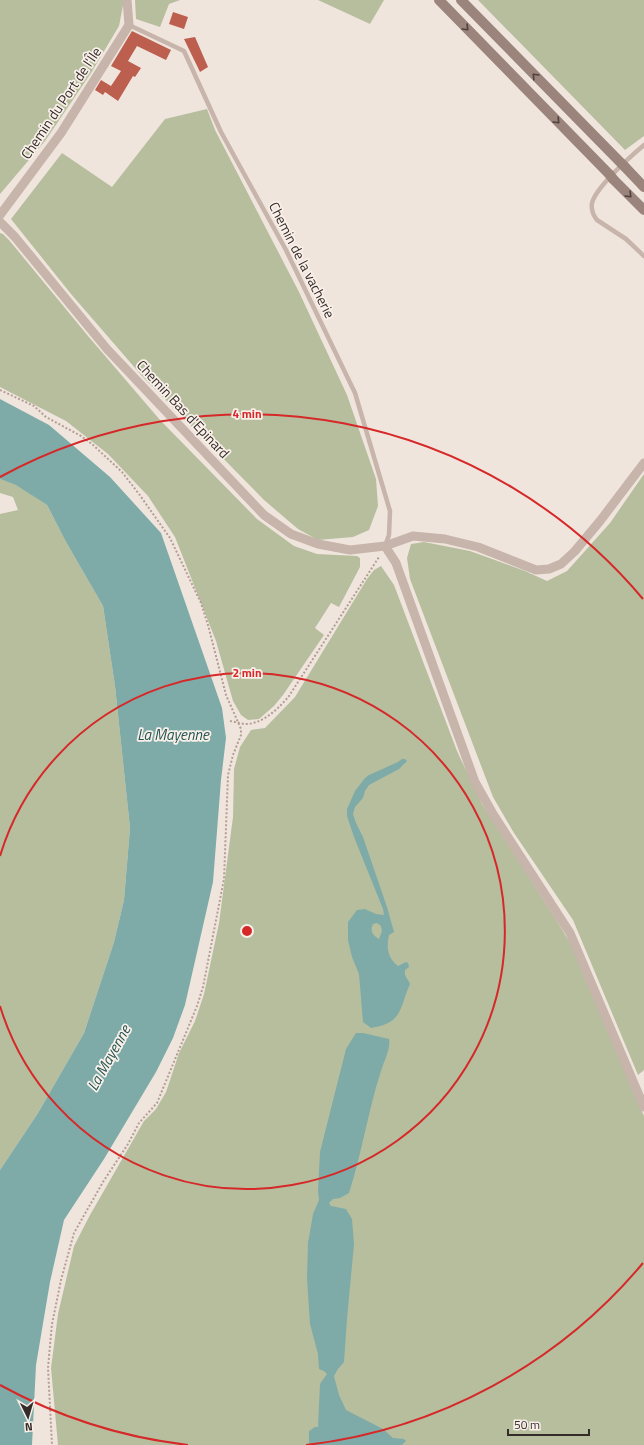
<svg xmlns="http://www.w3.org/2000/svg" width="644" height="1445" font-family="'Titillium Web',sans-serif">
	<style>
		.green { fill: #b6be9e }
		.water { fill: #7eaba8; fill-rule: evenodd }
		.building { fill: #bc5f4f }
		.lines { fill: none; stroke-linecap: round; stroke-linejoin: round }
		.path { stroke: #b39e94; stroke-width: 2; stroke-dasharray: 2 2; stroke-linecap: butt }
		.service { stroke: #c7b4aa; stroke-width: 4.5 }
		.minor { stroke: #c7b4aa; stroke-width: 9 }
		.secondary { stroke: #9b847b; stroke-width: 10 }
		.secondary-bridge { stroke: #9b847b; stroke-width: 10 }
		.oneway { stroke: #4e413e }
		.ring { fill: none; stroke: #d62828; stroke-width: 2 }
		.labels { text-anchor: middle; stroke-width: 3.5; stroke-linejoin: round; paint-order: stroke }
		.street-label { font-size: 14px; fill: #352b29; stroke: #f8f0e9 }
		.water-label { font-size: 15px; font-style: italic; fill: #225351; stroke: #f8f0e9 }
		.centre { fill: #d62828; stroke: #f8f0e9; stroke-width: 2 }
		.ring-label { font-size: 12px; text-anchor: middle; font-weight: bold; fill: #d62828; stroke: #f8f0e9; stroke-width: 3.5; stroke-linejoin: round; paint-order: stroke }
	</style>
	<rect width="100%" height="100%" fill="#f0e5dd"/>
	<path class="green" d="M0 0H124L119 26 91 73 45 141 0 194Z
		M135 0H180L169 4 160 27 136 19Z
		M318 0H384L370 24Z
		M478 0H644V136L625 150Z
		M207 109 215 130 299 292 347 395 376 479 378 506 369 530 353 537 318 540 298 529 264 500 142 376 71 294 11 219 62 153 112 187 165 119Z
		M0 233 3 234 9 240 88 336 160 420 257 519 294 546 317 554 357 556 360 558V567L339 607 331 603 315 628 324 635 283 695 274 706 259 719 248 720 241 715 233 701 216 641 175 537 148 496 108 454 66 421 0 387Z
		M644 474V1070L638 1075 573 920 514 833 493 797 410 579 407 558 411 544 424 542 470 551 525 571 547 581 567 571 610 523Z
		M0 479 16 484 47 505 66 542 103 606 115 686 130 828 124 900 114 942 84 1033 38 1113 0 1170V514L18 510 13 497 0 493Z
		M381 566 394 585 457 751 482 804 557 921 576 953 644 1116V1445H58L51 1368 58 1314 74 1246 90 1215 144 1121 156 1109 166 1092 179 1053 195 1021 204 994 219 923 233 817 234 769 240 747 251 730 265 728 295 697 367 579 374 570Z"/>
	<path class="water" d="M0 399 49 425 110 477 161 533 222 708 226 738 221 780 213 882 185 1005 173 1038 156 1072 104 1159 64 1220 50 1282 36 1365 32 1445H0V1170L38 1113 84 1033 114 942 124 900 130 828 115 686 103 606 66 542 47 505 16 485 0 479Z
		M402 759H405L407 761 399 769 369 785 365 791 363 798 355 807 353 814 356 823 363 837 387 907 394 932 389 935C386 948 388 958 398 966L406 962 408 963 409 967 405 970C404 978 408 978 410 984 399 1009 403 1023 371 1028L363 1022 359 974 352 957 348 940V922L357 910 365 909 376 914 384 915 383 909 354 837 347 816V809L355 791 365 778 369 775 398 762ZM377 923 381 926 382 931 379 939C372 935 370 931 373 924Z
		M356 1033H363L389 1039C391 1048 384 1061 381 1071 368 1111 362 1153 349 1193L340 1198 333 1199 329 1203 331 1206 346 1209 352 1219 354 1244 347 1319 344 1362 338 1369 334 1376 339 1395 346 1410 383 1429 393 1438 404 1439 406 1441 402 1445H309V1431L315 1427H318L320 1384 327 1374 324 1371 319 1369 318 1354 310 1324 307 1278 308 1243 313 1214 319 1200 318 1191 320 1152 346 1049Z"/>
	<path class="building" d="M173 12 188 17 184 29 169 24Z
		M132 31 171 50 166 60 137 46 128 61 141 68 135 77 133 76 118 101 105 92 103 95 95 90 101 80 111 86 121 71 111 66Z
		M195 37 208 67 200 72 184 39Z"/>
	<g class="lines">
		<path class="path" d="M0 390 34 406 46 417 81 436 92 444 122 472 139 494 170 538 201 603 208 625 226 695 241 729V735L233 755 228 775 224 879 203 987 197 1006 157 1103 139 1123 128 1144 103 1182 74 1233 61 1280 52 1324 50 1345 48 1368 52 1445
			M230 721C236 722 242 724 248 724 265 722 279 708 289 696L379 557"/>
		<path class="service" d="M129 25 184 51 221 132 286 250 355 393 390 511 389 535 385 546
			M644 145C631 156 596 187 592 203 591 209 593 215 597 220L626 239 644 256"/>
		<path class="minor" d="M0 215 61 133 129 25 127 0
			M0 222 15 237 107 349 264 515 291 534 318 544 350 550 385 546 413 536 445 539 478 547 536 570 549 569 561 564 575 551 600 521 644 463
			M385 546 396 563 475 782 493 814 570 933 644 1107"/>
		<path class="secondary" d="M439 0 610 175
			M461 0 622 164
			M625 167 644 187
			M613 179 644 210"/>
		<path class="secondary-bridge" d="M622 164 625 167
			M610 175 613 179"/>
	</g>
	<defs><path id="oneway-chevron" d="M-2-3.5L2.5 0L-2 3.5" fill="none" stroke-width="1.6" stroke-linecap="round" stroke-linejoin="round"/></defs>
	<g class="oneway">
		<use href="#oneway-chevron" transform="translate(466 28) rotate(46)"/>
		<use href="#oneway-chevron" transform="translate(535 76) rotate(-134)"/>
		<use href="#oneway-chevron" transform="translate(557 121) rotate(46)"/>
		<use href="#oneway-chevron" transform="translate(629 195) rotate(46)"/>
	</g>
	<g class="ring">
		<path d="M0 856A258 258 0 1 1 0 1006"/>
		<path d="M643 1263A517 517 0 0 1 306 1445M188 1445A517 517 0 0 1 0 1385M0 477A517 517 0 0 1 643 599"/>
	</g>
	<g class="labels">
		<g class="street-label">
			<text transform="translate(61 103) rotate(-56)" y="5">Chemin du Port de l'Île</text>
			<text transform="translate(302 260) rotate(63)" y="5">Chemin de la vacherie</text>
			<text transform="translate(183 409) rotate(47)" y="5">Chemin Bas d'Epinard</text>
		</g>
		<g class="water-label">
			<text x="173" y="740">La Mayenne</text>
			<text transform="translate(109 1058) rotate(-61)" y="5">La Mayenne</text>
		</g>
	</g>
	<circle cx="247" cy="931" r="6" class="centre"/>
	<g class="ring-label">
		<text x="247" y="418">4 min</text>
		<text x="247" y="677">2 min</text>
	</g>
	<g transform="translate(28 1417) rotate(175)" stroke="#f8f0e9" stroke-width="3" paint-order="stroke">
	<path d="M0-3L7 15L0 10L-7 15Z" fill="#352b29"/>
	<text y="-6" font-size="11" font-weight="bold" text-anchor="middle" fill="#352b29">N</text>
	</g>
	<path d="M508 1429v6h81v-6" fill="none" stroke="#352b29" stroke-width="2"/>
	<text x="514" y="1429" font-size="12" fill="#352b29" stroke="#f8f0e9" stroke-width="3" paint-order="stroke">50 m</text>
</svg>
